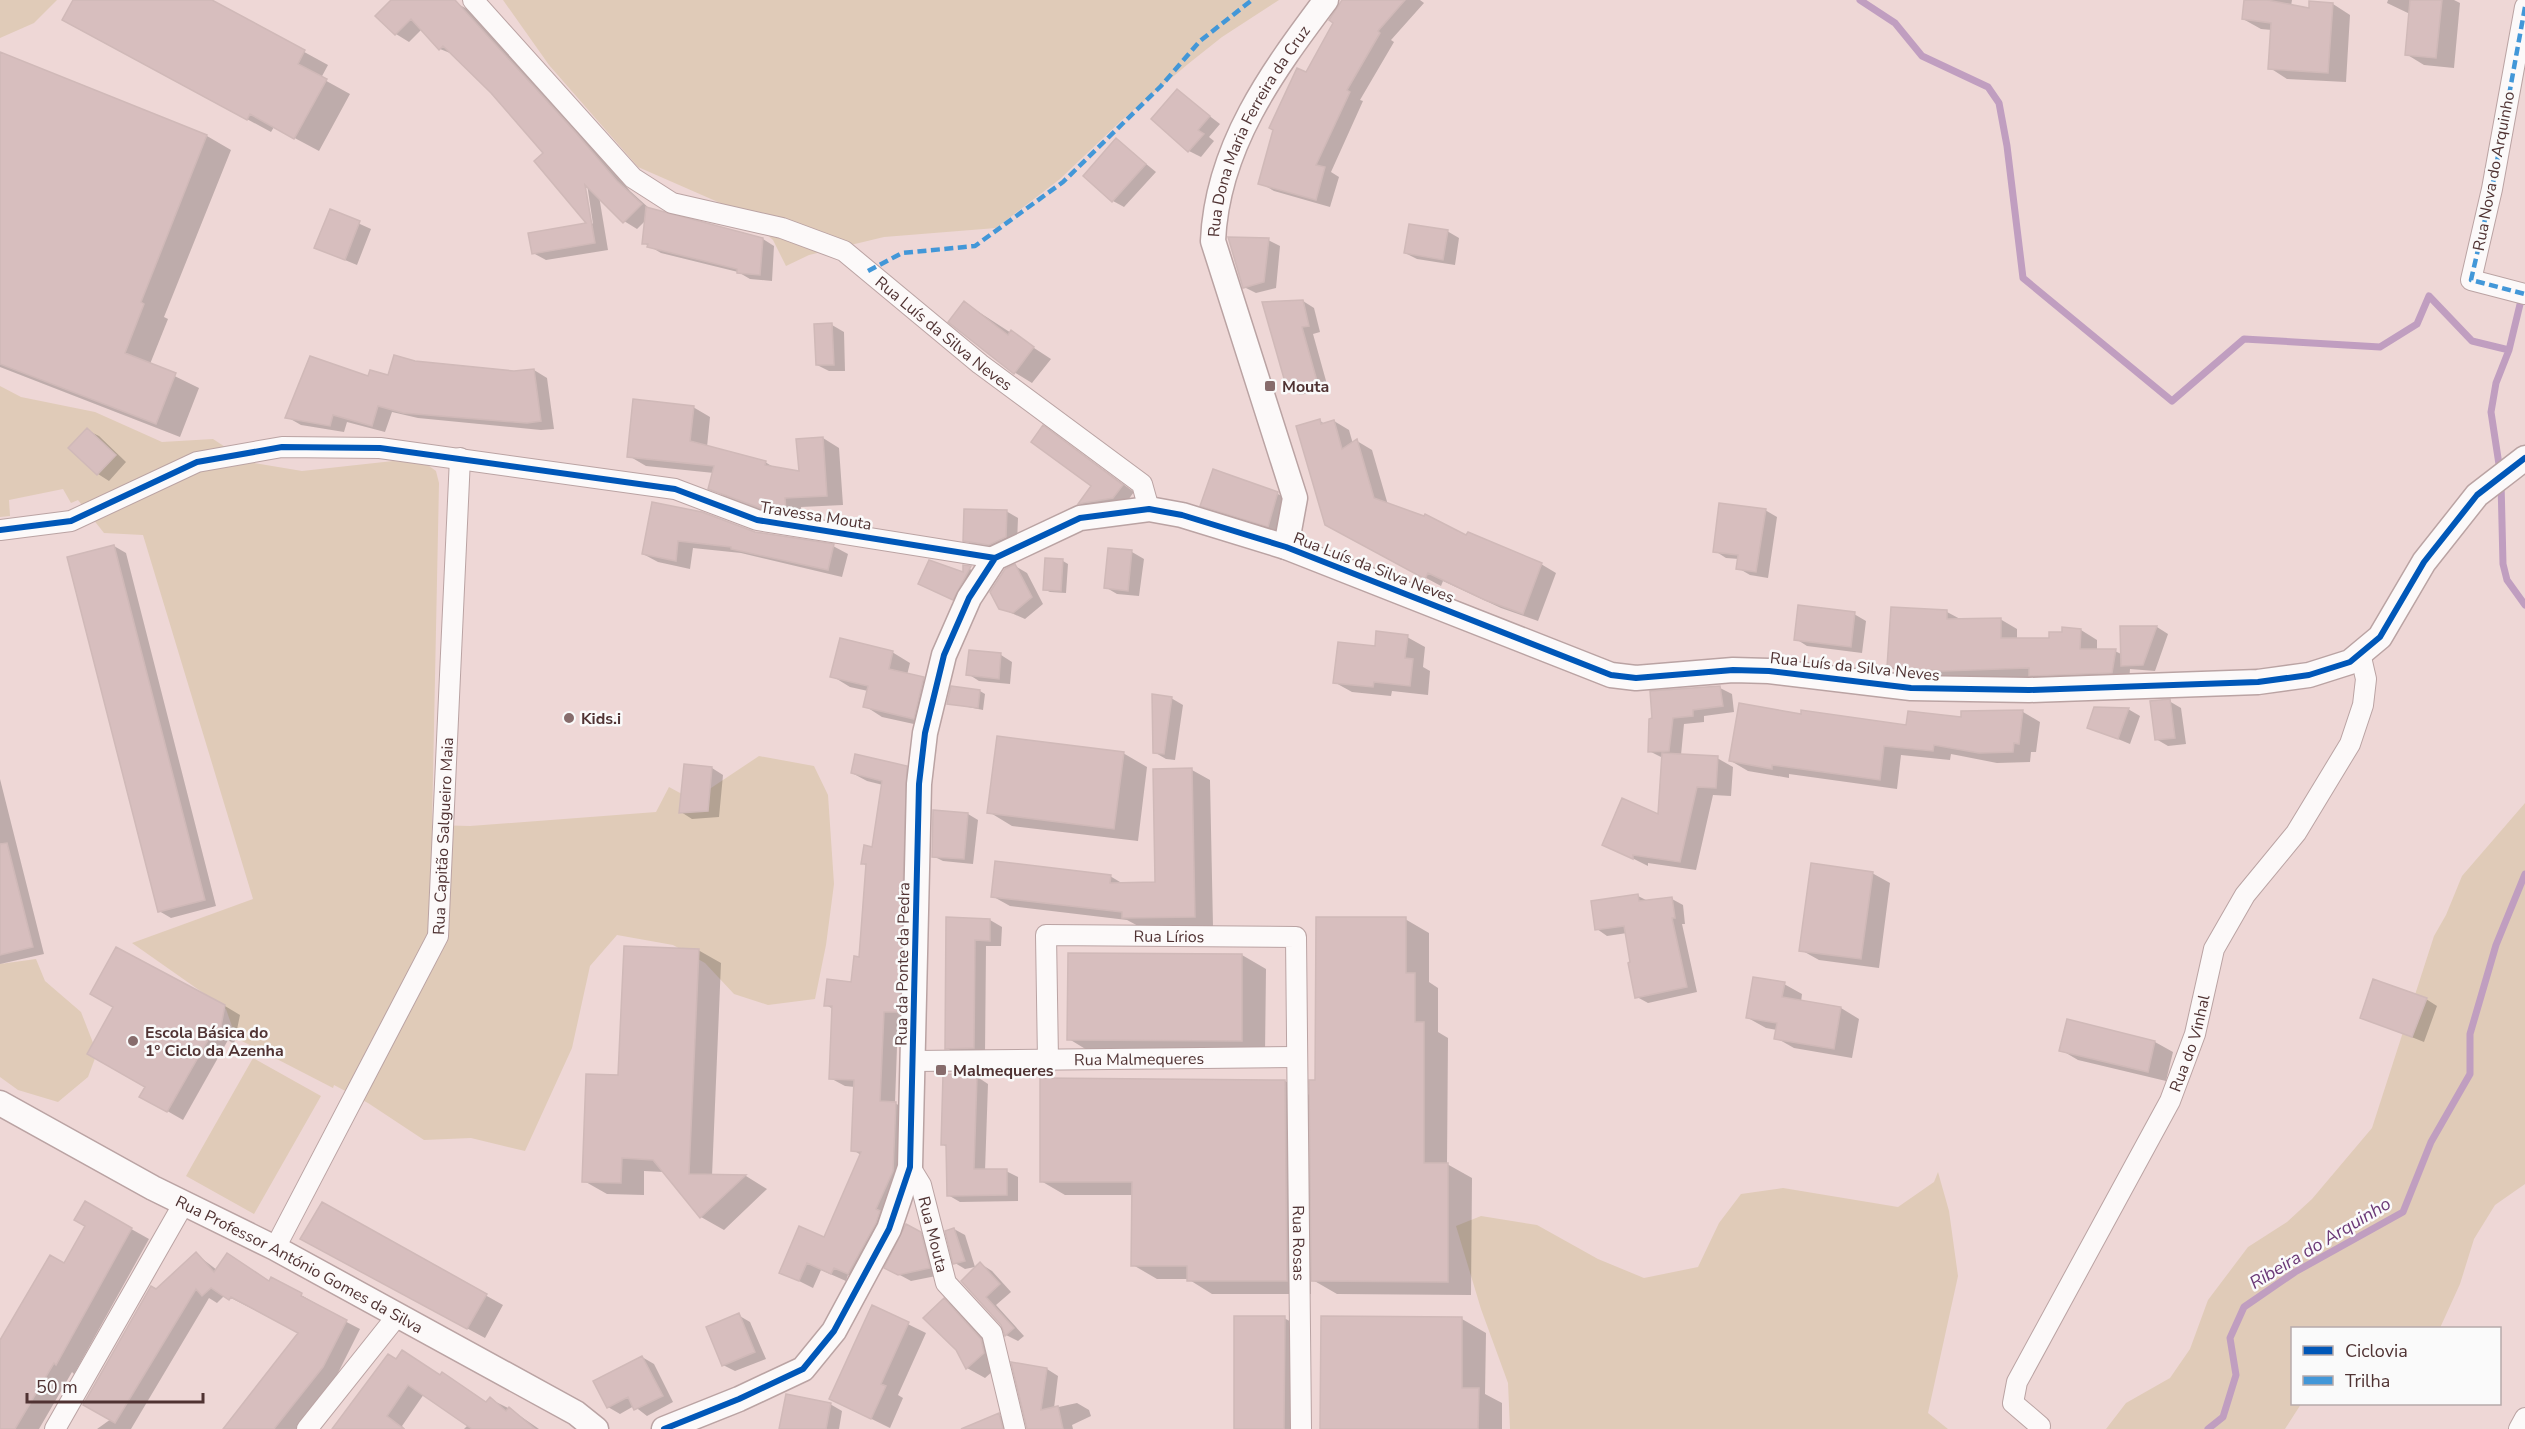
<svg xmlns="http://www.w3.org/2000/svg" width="2525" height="1429" font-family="'Nunito Sans',sans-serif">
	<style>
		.green { fill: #e0cbb8 }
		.shadow { fill: #0003; fill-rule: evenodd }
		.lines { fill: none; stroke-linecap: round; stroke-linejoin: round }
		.stream { stroke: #c09ec0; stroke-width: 7 }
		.building { fill: #d7bebe; stroke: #d0b9b8; stroke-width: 1.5 }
		.minor-casing { stroke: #baa3a3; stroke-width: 22 }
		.tertiary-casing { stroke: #baa3a3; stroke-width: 27 }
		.minor { stroke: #fcf9f9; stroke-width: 20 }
		.tertiary { stroke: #fcf9f9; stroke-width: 24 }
		.quiet { stroke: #4297d8; stroke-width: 4.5; stroke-dasharray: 9 4.5; stroke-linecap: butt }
		.cycleway-casing { stroke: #fafafa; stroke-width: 10 }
		.cycleway { stroke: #0057b8; stroke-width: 6 }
		.poi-dot { fill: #876c6c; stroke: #fafafa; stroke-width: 2 }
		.labels { text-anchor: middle; stroke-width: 5; stroke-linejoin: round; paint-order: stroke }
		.street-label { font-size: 16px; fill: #503333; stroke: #fafafa }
		.poi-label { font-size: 16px; font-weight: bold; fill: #503333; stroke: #fafafa; text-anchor: start }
		.water-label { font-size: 18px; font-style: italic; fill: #6b3977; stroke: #fafafa }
	</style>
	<rect width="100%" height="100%" fill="#eed7d6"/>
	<path class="green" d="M0 0H57L34 23 0 38Z
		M503 0H1279L1222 37 1188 64 1123 119 1060 179 996 228 884 237 809 255 786 266 773 240 743 213 638 167 549 65Z
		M0 386 21 397 95 412 162 442 213 439 248 462 302 471 393 461 425 463 436 471 439 483 432 825 470 826 656 812 669 787 693 800 759 756 814 766 828 795 834 884 826 945 815 999 768 1005 734 994 705 963 673 945 617 935 590 966 572 1048 525 1151 471 1138 424 1140 368 1103 334 1085 333 1088 236 1038 226 1009 132 943 253 899 143 535 104 533 78 500 71 503 63 489 9 500 10 516 0 517Z
		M2525 803V1184L2495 1205 2474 1239 2460 1284 2440 1328H2292V1404H2301L2285 1429H2106L2126 1403 2170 1378 2190 1349 2208 1300 2248 1247 2287 1222 2312 1199 2372 1128 2434 936 2446 915 2462 876Z
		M36 959 45 981 81 1012 97 1053 88 1077 58 1102 18 1090 0 1077V964Z
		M253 1058 321 1096 254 1214 186 1176Z
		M1938 1172 1949 1211 1958 1276 1928 1413 1948 1429H1510L1508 1383 1481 1309 1456 1226 1481 1216 1537 1225 1598 1259 1644 1278 1698 1267 1719 1223 1741 1194 1783 1188 1898 1207 1934 1182Z"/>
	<path class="shadow" d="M75 0H209L328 65 321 78 350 94 319 151 274 127 271 132 88 33Z
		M393 0H439L456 3 469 10 591 143 630 191 650 209 763 239 774 246 772 281 750 279 738 272 661 253 644 243 646 220 637 229 624 221 599 196 608 250 546 260 533 253 589 224 545 154 492 92 455 55 440 49 422 29 409 42 396 34 377 16ZM586 177 593 224 590 221 583 178Z
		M1370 0H1420L1424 3 1391 40 1394 42 1360 100 1363 101 1331 172 1339 177 1330 207 1274 191 1260 183 1306 74Z
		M2246 0H2292L2291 6 2310 10 2333 4 2350 15 2346 82 2287 79 2270 68 2272 30 2261 29 2243 19Z
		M2388 0H2454L2460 3 2454 68 2424 65 2406 54 2410 14 2387 3Z
		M0 54 207 136 231 150 164 317 168 319 150 364 199 388 180 437 0 367Z
		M1177 91 1220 124 1209 137 1214 141 1201 157 1189 151Z
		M1117 140 1156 172 1124 207 1113 201Z
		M331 211 371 229 357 265 316 248Z
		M1447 231 1459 238 1455 265 1417 259 1405 253Z
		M1268 240 1280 246 1276 288 1256 293 1244 287Z
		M1303 301 1314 308 1320 332 1313 334 1328 388 1300 395 1288 388Z
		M965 303 1051 359 1032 383 1014 372Z
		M832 325 844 332 845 371H829L817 365Z
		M415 363 514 373 534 370 547 378 554 429 541 430 418 418 392 412 385 432 347 422 344 432 301 425 287 417 369 378 389 376Z
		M693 407 710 417 707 447 765 462 775 468 800 473 823 438 839 448 843 505 801 507 802 521 778 517 727 498 710 488 714 473 646 466 629 456Z
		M1320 421 1325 424 1334 421 1349 430 1353 444 1357 441 1372 450 1388 505 1541 564 1556 573 1538 621 1501 608 1443 581 1441 586 1342 533Z
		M87 430 99 436 126 462 109 481 98 474Z
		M1055 434 1134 492 1125 504 1091 510 1080 504 1093 486Z
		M1278 494 1295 504 1286 536 1219 515 1202 505Z
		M653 504 755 533 833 546 848 554 842 577 741 553 693 548 690 569 658 562 643 554Z
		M1765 510 1777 517 1768 578 1750 575 1738 568 1739 559 1726 558 1715 551Z
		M1006 511 1018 518 1017 543 1002 551 977 547 965 540Z
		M114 546 126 553 216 906 171 918 159 911Z
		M1109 549 1132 552 1144 559 1139 596 1117 594 1105 587Z
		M1063 561 1068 564 1066 593 1050 592 1044 589Z
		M1015 566 1027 573 1043 604 1025 619 1000 608Z
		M965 567 981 574 965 605 919 583 964 574Z
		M1947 612 1962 620 2000 619 2017 629V640H2051L2081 630 2097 640V651H2115L2123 655 2122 628 2157 627 2168 634 2155 671 2130 669 2129 682 2047 684 2034 677 1961 680 1905 676 1888 666Z
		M1854 614 1866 621 1862 653 1807 646 1796 639Z
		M1407 637 1425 647 1423 667 1430 671 1428 695 1392 691 1391 696 1352 692 1334 682 1376 648Z
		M892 652 910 663 907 675 923 679 941 689 932 728 882 717 865 706 868 691 850 687 832 676Z
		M1001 655 1012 662 1010 684 979 681 968 674Z
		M1720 688 1732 694 1734 712 1704 716V722L1684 724 1681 755 1717 758 1733 767 1731 796 1713 795 1696 870 1648 863V866L1604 844 1660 816 1663 758 1649 751 1650 720Z
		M980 691 985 694 983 710 948 703Z
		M1171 698 1183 705 1175 760 1166 759 1154 752Z
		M2169 701 2181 708 2186 744 2168 746 2156 739Z
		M2128 709 2140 716 2130 744 2089 727Z
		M1963 712H2023L2040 722 2036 752H2031L2030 762 1997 763 1951 754 1950 760 1901 755 1897 789 1789 774V778L1748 771 1731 761 1802 716 1908 727 1962 718Z
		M1123 753 1147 767 1138 841 1012 826 989 812Z
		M712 768 723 775 719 817 692 819 681 812Z
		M906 768 921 776 913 1019H898L895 1103 910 1112 907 1179 863 1281 848 1275 846 1281 821 1270 813 1288 781 1272 825 1239 861 1155 853 1150 855 1087 845 1086 830 1078 833 1009 826 1005 852 983 861 959 867 866 862 863 874 848 883 785 867 781 852 773Z
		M1192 770 1210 780 1213 927 1142 928 1127 920 1010 906 992 896 1110 876 1125 885 1157 884Z
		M0 779 44 954 0 964Z
		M968 814 978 820 973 864 943 861 933 856Z
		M1872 873 1890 883 1879 968 1819 960 1801 950Z
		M1638 896 1648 901 1672 899 1683 905 1685 924H1682L1697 992 1648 1003 1637 997 1627 933 1607 936 1597 929Z
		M947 919 990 920 1002 927 1001 946H986L985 1054 958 1055 947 1048Z
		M1405 919 1429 933V982L1438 988V1032L1448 1038 1447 1164 1472 1178 1471 1295 1337 1294 1311 1279V1294H1212L1188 1279H1157L1133 1265 1134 1195H1065L1041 1181 1042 1080 1285 1081 1311 1096Z
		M698 950 721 963 712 1176H746L767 1189 724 1230 701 1217 664 1172 644 1171V1195L607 1194 584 1181 620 1077Z
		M1242 955 1266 969 1265 1054 1092 1053 1069 1039Z
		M1784 984 1802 994 1801 1002 1841 1008 1859 1019 1852 1058 1794 1048 1776 1038 1777 1030 1766 1028 1748 1018Z
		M2426 999 2437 1006 2424 1042 2361 1017Z
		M225 1006 240 1015 234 1044 228 1040 183 1120 141 1096 147 1086Z
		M2068 1021 2155 1042 2173 1052 2166 1081 2078 1060 2061 1050Z
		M946 1074H973L988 1084 985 1171H1006L1018 1177V1201L960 1202 948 1195 947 1147 942 1144Z
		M85 1203 149 1239 74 1374 72 1372 39 1429H0V1352L64 1265 87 1226Z
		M322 1204 503 1305 485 1338 302 1239Z
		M906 1226 932 1240 941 1275 911 1281 898 1274Z
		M954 1229 965 1235 975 1267 965 1269 955 1263Z
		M196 1254 217 1270 270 1282 301 1295 315 1303 314 1305 360 1329 337 1375 296 1429H225L300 1333 225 1295 217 1303 209 1298 131 1429H97L111 1419 157 1291Z
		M981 1264 992 1271 1011 1292 996 1305 1024 1336 1018 1341 1006 1335 1002 1324 963 1281Z
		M944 1300 962 1310 999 1351 1002 1363 985 1378 967 1368Z
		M873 1307 926 1333 898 1395 903 1398 890 1428 831 1399Z
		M738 1315 750 1322 766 1359 735 1371 723 1365Z
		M1284 1318 1308 1331V1429H1235Z
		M1462 1319 1486 1333 1485 1394 1502 1403V1429H1321Z
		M642 1357 654 1364 673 1402 647 1416 634 1406 620 1414 608 1407Z
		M397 1360 441 1376 443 1374 487 1403 490 1399 510 1409 539 1429H464L468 1425 424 1394 402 1426 405 1429H333Z
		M1047 1369 1058 1376 1054 1408 1077 1403 1089 1410 1091 1416 1072 1425 1073 1429H1028Z
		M830 1404 842 1411 839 1429H781Z
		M999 1415 1010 1421 1012 1429H965Z"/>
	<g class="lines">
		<path class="stream" d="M1860 0 1895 23 1922 56 1988 87 1999 103 2007 146 2023 278 2172 401 2244 339 2380 347 2417 324 2429 296 2472 341 2509 350
			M2500 471 2491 412 2496 383 2509 350 2522 296
			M2501 482 2503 564 2507 580 2525 605
			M2208 1429 2223 1417 2236 1375 2230 1338 2244 1307 2295 1272 2403 1212 2431 1142 2470 1074V1034L2496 945 2525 874"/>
	</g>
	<path class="building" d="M73 0H212L305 50 298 64 327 79 294 139 250 114 247 120 62 20Z
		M391 0H455L577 134 617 181 642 204 623 223 585 185 595 243 532 254 528 233 586 223 534 161 543 153 491 93 443 46 439 50 411 19 395 35 375 16Z
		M1342 0H1405L1378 31 1380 33 1347 90 1350 92 1316 165 1325 167 1316 200 1258 184 1273 130 1269 128 1297 68 1306 72 1333 23 1329 20Z
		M2244 0H2267L2309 8V1L2333 3 2328 73 2268 69 2271 23 2242 19Z
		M2410 0H2442L2436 58 2405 55Z
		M0 52 207 135 141 302 144 304 125 353 176 373 156 424 0 364Z
		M1177 89 1210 116 1198 130 1204 134 1188 152 1151 119Z
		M1116 138 1146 164 1112 202 1083 176Z
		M646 207 763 238 760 275 737 273V269L647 247 648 244H642Z
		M330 209 360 221 345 260 314 248Z
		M1409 224 1448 230 1443 260 1404 253Z
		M1228 237 1269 238 1264 282 1243 288Z
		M1303 300 1309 326 1302 327 1317 381 1287 389 1262 302Z
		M964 301 1008 335 1011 330 1034 347 1014 374 948 322Z
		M832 323 834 365H816L814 324Z
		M394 355 415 361 514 371 534 369 541 421 527 423 403 413 378 406 372 426 333 415 330 426 285 418 310 356 368 376 370 370 388 375Z
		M633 399 694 406 690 441 766 461 765 465 799 471 796 439 823 437 827 496 785 498 786 512 760 508 708 489 714 466 627 457Z
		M1320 419 1321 424 1334 420 1342 449 1357 439 1374 498 1424 516 1425 514 1466 535 1468 532 1542 563 1523 614 1485 600 1428 573 1425 579 1325 525 1296 426Z
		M1043 425 1123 485 1113 498 1078 504 1091 486 1031 442Z
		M87 428 116 455 97 475 68 448Z
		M1213 469 1278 492 1268 527 1200 506Z
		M652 502 702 512 755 532 834 544 828 570 731 549V547L678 541 676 561 642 554Z
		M1719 503 1766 509 1756 572 1736 569 1738 555 1713 552Z
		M964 509 1007 510 1006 537 989 545 963 541Z
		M114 545 205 900 158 912 67 557Z
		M1108 548 1132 550 1128 591 1104 588Z
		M1045 558 1063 559 1061 591 1043 590Z
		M929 560 963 572V565L971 566 953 600 918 584Z
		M1015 564 1032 597 1013 613 999 609 990 592 1005 569Z
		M1798 605 1855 612 1851 647 1794 640Z
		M1891 607 1947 610V619L2001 618V638H2049V632H2062V627L2081 629 2080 649H2116L2112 673 2029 676V668L1943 671 1887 667Z
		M2120 626H2157L2143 665 2121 666Z
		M1376 631 1408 635 1405 658 1413 659 1410 686 1374 682 1373 687 1333 683 1338 642 1375 646Z
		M840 638 893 651 889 669 924 677 914 719 863 707 868 686 830 677Z
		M969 650 1001 653 999 679 966 675Z
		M951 686 980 690 978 708 947 704Z
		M1720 686 1723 706 1693 710V716L1673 718 1669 751 1648 752 1649 719 1652 718 1650 691Z
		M1152 694 1172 697 1164 754 1153 753Z
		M2170 699 2175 738 2155 740 2150 701Z
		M1739 703 1801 714V710L1906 725 1908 711 1961 717V711L2023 710 2019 744 2014 743 2013 752 1979 753 1934 745 1933 751 1884 746 1880 780 1772 765V769L1729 761Z
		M2094 707 2129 708 2118 739 2087 728Z
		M997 736 1124 752 1114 829 987 813Z
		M1662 753 1718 756 1716 788 1697 787 1680 862 1633 855V859L1602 845 1622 798 1658 814Z
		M855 754 907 766 899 1012H884L880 1101 896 1102 893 1171 876 1209 880 1211 876 1223 848 1274 834 1268 831 1274 807 1263 799 1281 779 1273 799 1226 824 1237 861 1152 851 1151 854 1080 829 1079 832 1006H824L827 979 851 982 854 956 859 957 866 864H861L864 845 872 847 882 781 851 773Z
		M684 764 712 767 708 811 679 813Z
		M1192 768 1195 917 1122 918V912L991 897 995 861 1111 875 1110 883 1155 882 1153 769Z
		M933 810 968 813 964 859 932 857Z
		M7 843 33 947 0 955V844Z
		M1811 863 1873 872 1861 959 1799 951Z
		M1638 894 1639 901 1672 897 1675 918H1672L1687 987 1635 998 1628 963 1630 962 1624 926 1595 930 1591 901Z
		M946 917 990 919V941L975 940 974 1048 945 1049Z
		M1316 917H1406V973H1415V1022H1424V1163H1448V1282L1311 1281 1309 1080H1315Z
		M624 946 699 949 689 1174 746 1175 700 1218 653 1160 622 1158 621 1183 582 1182 586 1074 618 1075Z
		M116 947 225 1005 219 1037 212 1033 167 1112 139 1097 145 1087 87 1054 113 1007 90 994Z
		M1068 953 1242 954V1041L1067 1040Z
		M1753 977 1785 982 1782 997 1841 1007 1834 1049 1774 1039 1777 1023 1746 1018Z
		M2373 979 2427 998 2412 1037 2360 1018Z
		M2067 1019 2155 1041 2148 1072 2059 1051Z
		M973 1072V1076H977L974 1169H1007V1195L947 1196 946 1145H941L943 1075Z
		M1040 1078 1285 1080 1287 1281H1187V1266H1131L1132 1182H1040Z
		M85 1201 132 1228 56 1365 54 1363 15 1429H0V1340L50 1255 64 1263 85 1226 74 1220Z
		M322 1202 487 1294 467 1329 300 1239Z
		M906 1224 921 1232 930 1268 898 1275 884 1268Z
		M954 1228 965 1261 953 1264 945 1231Z
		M196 1252 214 1272 227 1253 269 1281 271 1277 302 1293 301 1296 347 1320 323 1367 274 1429H223L298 1333 231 1297 229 1300 211 1288 202 1296 196 1289 115 1423 83 1405 151 1286 156 1289Z
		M980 1262 1000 1284 986 1297 1014 1328 1005 1336 1001 1325 961 1281Z
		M944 1298 981 1339 984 1353 966 1369 956 1350 923 1318Z
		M872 1305 909 1322 881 1384 886 1386 871 1419 829 1399Z
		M739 1313 755 1352 722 1366 706 1327Z
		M1234 1316H1285L1284 1429H1234Z
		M1321 1316 1462 1317V1388H1479L1478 1429H1320Z
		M402 1350 440 1375 442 1372 486 1402 490 1397 506 1411 509 1407 535 1429H472L408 1385 387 1416 404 1429H332L388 1354 396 1359Z
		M642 1356 663 1396 634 1410 628 1397 607 1408 593 1381Z
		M1011 1362 1047 1368 1041 1410 1058 1406 1063 1429H1027Z
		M786 1394 831 1403 826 1429H779Z
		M999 1413 1003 1429H961Z"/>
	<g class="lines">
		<defs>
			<g id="minor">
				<path id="s1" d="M473 0 633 178 672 203 782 228 844 251 980 364 1142 484 1149 509"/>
				<path d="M2525 7 2492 189 2471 280 2525 294"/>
				<path d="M0 530 71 521 197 462 282 447 380 448 675 489 757 520 995 558"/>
				<path id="s2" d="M1048 1060 1046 935 1296 937 1301 1429"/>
				<path id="s3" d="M913 1061 1295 1057"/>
				<path id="s4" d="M910 1167 921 1185 946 1283 992 1333 1015 1429"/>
				<path id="s5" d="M275 1248 438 936 460 458"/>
				<path id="s6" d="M2040 1426 2013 1403 2017 1382 2170 1101 2195 1034 2214 949 2245 895 2296 833 2350 744 2363 705 2366 679 2360 653"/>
				<path d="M55 1429 184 1203"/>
				<path d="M307 1429 397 1316"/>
				<path d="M2519 1429 2525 1418"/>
			</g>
			<g id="tertiary">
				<path id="s7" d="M1286 547 1295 498 1213 241C1217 147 1272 72 1326 0"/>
				<path id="s8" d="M0 1103 153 1188 275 1248 576 1413 596 1429"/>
				<path d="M664 1429 739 1399 803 1369 834 1331 889 1229 910 1167 919 784 925 733 944 655 969 598 995 558 1080 518 1149 509 1182 515 1286 547 1611 675 1636 678 1733 670 1769 671 1911 688 2029 690 2258 682 2309 675 2350 662 2380 637 2424 562 2477 495 2525 458"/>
			</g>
		</defs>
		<use href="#minor" class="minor-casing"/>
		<use href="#tertiary" class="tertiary-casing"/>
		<use href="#minor" class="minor"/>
		<use href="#tertiary" class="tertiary"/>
		<path class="quiet" d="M2525 7 2492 189 2471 280 2525 294
			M868 271 902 253 975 246 1063 182 1161 86 1200 41 1252 0"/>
		<defs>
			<path id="cycleway" d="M0 530 71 521 197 462 282 447 380 448 675 489 757 520 995 558
				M664 1429 739 1399 803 1369 834 1331 889 1229 910 1167 919 784 925 733 944 655 969 598 995 558 1080 518 1149 509 1182 515 1286 547 1611 675 1636 678 1733 670 1769 671 1911 688 2029 690 2258 682 2309 675 2350 662 2380 637 2424 562 2477 495 2525 458"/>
		</defs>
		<use href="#cycleway" class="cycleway-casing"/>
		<use href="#cycleway" class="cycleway"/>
	</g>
	<g class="poi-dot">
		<rect x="1264" y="380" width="12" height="12" rx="3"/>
		<circle cx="569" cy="718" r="6"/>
		<circle cx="133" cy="1041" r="6"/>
		<rect x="935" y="1064" width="12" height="12" rx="3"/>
	</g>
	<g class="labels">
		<g class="street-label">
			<text dy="6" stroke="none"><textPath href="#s7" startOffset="440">Rua Dona Maria Ferreira da Cruz</textPath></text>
			<text transform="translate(2493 171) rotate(-79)" y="6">Rua Nova do Arquinho</text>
			<text dy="6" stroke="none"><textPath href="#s1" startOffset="594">Rua Luís da Silva Neves</textPath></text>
			<text transform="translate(816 515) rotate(9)" y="6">Travessa Mouta</text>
			<text transform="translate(1374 567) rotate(21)" y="6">Rua Luís da Silva Neves</text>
			<text transform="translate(1855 666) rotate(6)" y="6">Rua Luís da Silva Neves</text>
			<text dy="6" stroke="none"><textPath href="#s5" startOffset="452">Rua Capitão Salgueiro Maia</textPath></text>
			<text dy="6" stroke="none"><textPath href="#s2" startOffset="248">Rua Lírios</textPath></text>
			<text transform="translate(902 964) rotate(-89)" y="6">Rua da Ponte da Pedra</text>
			<text dy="6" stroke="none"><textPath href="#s6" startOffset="438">Rua do Vinhal</textPath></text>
			<text dy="6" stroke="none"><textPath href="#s3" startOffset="226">Rua Malmequeres</textPath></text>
			<text dy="6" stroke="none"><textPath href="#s4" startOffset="72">Rua Mouta</textPath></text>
			<text dy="6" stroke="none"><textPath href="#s2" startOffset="681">Rua Rosas</textPath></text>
			<text dy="6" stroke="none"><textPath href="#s8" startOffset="340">Rua Professor António Gomes da Silva</textPath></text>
		</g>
		<g class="poi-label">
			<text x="1282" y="392">Mouta</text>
			<text x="581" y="724">Kids.i</text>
			<text x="145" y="1038">Escola Básica do<tspan x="145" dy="18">1º Ciclo da Azenha</tspan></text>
			<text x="953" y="1076">Malmequeres</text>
		</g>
		<g class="water-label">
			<text transform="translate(2320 1243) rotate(-31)" y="6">Ribeira do Arquinho</text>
		</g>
	</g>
	<rect x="2291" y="1327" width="210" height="78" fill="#fafafa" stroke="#b6aaaa" stroke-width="1.5"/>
	<rect x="2303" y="1346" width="30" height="9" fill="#0057b8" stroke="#b6aaaa" stroke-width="1.5"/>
	<text x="2345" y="1357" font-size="18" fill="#503333">Ciclovia</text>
	<rect x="2303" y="1376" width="30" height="9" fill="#4297d8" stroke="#b6aaaa" stroke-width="1.5"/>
	<text x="2345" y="1387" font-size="18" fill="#503333">Trilha</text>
	<path d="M27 1393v9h176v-9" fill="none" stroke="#503333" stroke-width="3"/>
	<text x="36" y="1393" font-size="18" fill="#503333" stroke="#fafafa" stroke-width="4.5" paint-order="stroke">50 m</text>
</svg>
